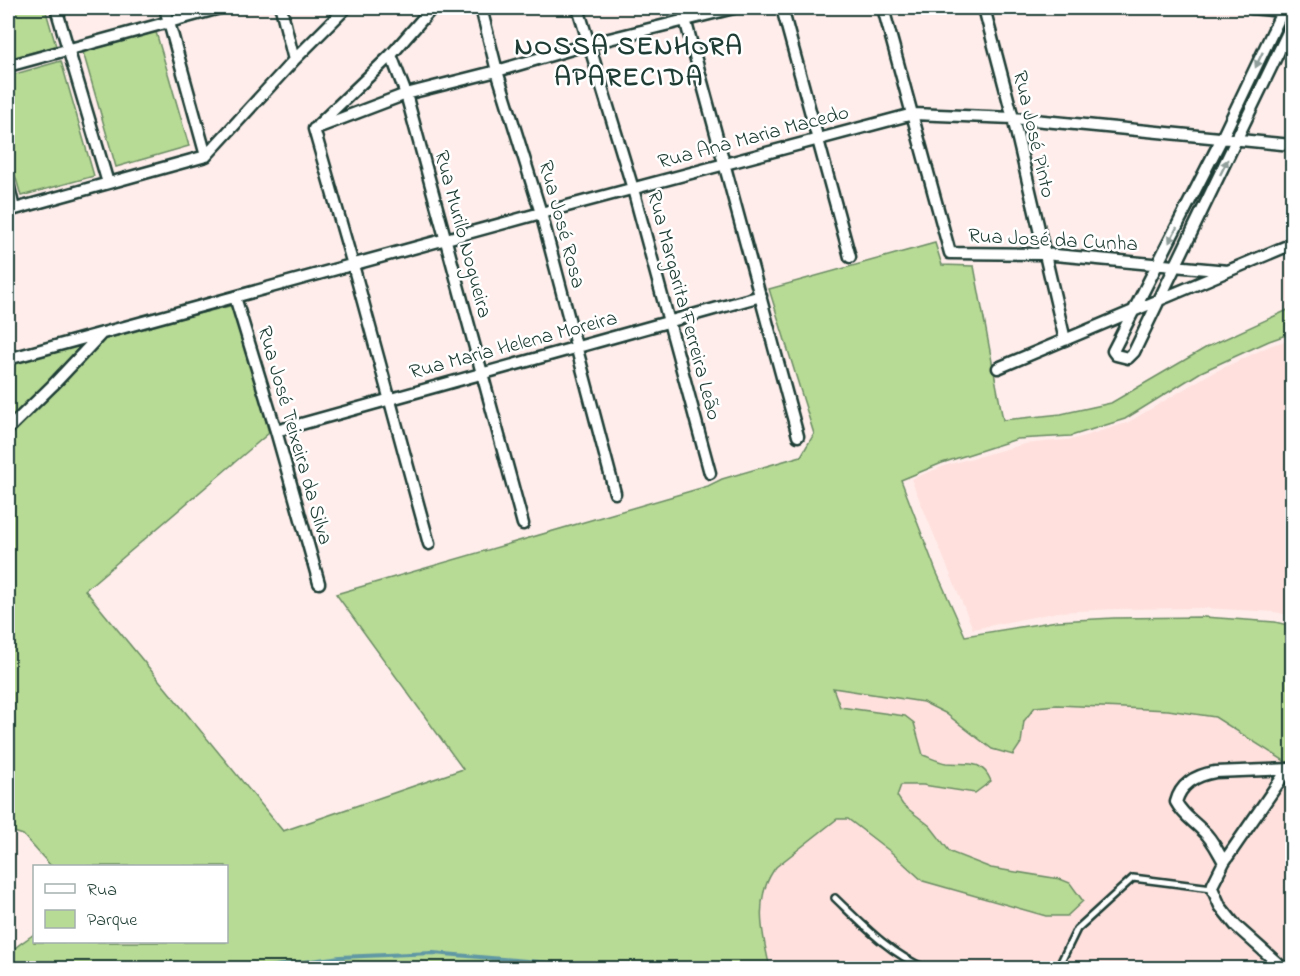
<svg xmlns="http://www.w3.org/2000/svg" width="1300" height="976" font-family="'Indie Flower',sans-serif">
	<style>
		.built { fill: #ffe0dd }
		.green { fill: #b7da95; stroke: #6b8c64; stroke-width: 1.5 }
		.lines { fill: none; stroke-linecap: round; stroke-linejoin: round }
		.stream { stroke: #6198a4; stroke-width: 4 }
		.lane-casing { stroke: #1f3d34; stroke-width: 10 }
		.street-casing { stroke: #1f3d34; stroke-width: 15 }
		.lane { stroke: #fff; stroke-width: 5 }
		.street { stroke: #fff; stroke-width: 10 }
		.oneway { fill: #8f9e9a }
		.labels { text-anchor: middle; stroke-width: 5; stroke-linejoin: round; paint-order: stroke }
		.street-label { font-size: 21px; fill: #1f3d34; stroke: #fff }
		.district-label { font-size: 27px; font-weight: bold; letter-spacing: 1.5px; fill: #1f3d34; stroke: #fff }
	</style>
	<rect width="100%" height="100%" fill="#ffedeb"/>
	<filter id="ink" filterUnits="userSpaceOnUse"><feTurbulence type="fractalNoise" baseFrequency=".0167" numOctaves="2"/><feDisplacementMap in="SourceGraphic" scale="12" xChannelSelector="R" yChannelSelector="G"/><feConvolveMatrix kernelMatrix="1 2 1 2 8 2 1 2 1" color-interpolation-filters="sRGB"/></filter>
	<g filter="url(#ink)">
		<path class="built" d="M1292 339V616L1275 612 1202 608 1115 609 1058 612 973 629 911 479 947 465 1025 444 1075 439 1127 423 1208 375 1272 345Z
			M833 687 923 702 945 713 968 730 1021 743 1024 721 1035 707 1057 705 1168 710 1215 717 1286 762 1292 761V968H770L762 934V896L770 876 776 867 837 819H848L891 852 923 881 1060 879 991 868 950 852 930 826 903 805 897 796 901 785H923L975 793 977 764 944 763 923 755 914 723 905 716 839 707Z"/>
		<path class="green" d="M8 8H45L56 46 8 59Z
			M156 32 189 146 116 167 83 52Z
			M61 61 94 176 21 196 8 150V76Z
			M935 243 942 265 974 266 1003 420 1061 414 1111 403 1207 347 1292 308V333L1269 341 1201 372 1125 419 1071 436 1017 439 942 463 901 480 936 571 965 636 1057 621 1114 618 1204 617 1275 622 1292 626V761L1286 762 1215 717 1168 710 1057 705 1035 707 1024 721 1021 743 1013 755 992 749 945 713 923 702 833 688 840 707 905 716 914 723 923 755C931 758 939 762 946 763 967 765 981 758 991 781L975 793 923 785H901L897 796 903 805 930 826 950 852 991 868 1060 879 1070 883 1083 901 1067 916H1046L923 881 891 852 848 819H837L776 867C753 897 762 934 770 968H8C7 948 20 945 34 934V942H226V866H51L23 835 8 830V436L58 389 105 337 234 305 269 433 85 590 283 831 463 769 336 594 708 486 722 479 801 456 814 434 769 289Z
			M93 338 8 424V363Z"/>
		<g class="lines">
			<path class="stream" d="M261 968 340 957 433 953 608 968"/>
			<defs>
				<path id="lane" d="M835 898C863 925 889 953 925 968
					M1058 968 1077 929 1133 878 1212 888"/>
				<path id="street" d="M56 8 108 183
					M165 8 206 156
					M281 8 294 60
					M481 8 497 71 541 213 615 493
					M578 8 633 189 710 473
					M682 8 798 436
					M782 8 850 257
					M883 8 950 253 1044 254 1228 271
					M984 8 1013 118 1065 340
					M1251 8 1292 12
					M1284 8 1222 138 1113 351 1116 355 1128 358 1134 352 1292 24
					M391 55 406 94 523 524
					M8 66 220 8
					M318 125 391 55 432 8
					M314 129 406 94 497 71 589 44 734 8
					M314 129 353 265 429 544
					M8 183 14 209
					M8 211 206 156 294 60 346 8
					M235 297 276 431 319 583
					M8 359 541 213 913 114 1013 118 1292 145
					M998 368 1292 244
					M8 429 53 385 102 333
					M276 431 761 296
					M1224 862C1218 852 1212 838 1202 830 1192 820 1183 815 1176 802 1181 783 1197 775 1215 772L1292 769
					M1283 968 1236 926 1220 906 1212 888 1213 884 1224 862 1288 769"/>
			</defs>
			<use href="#lane" class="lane-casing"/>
			<use href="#street" class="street-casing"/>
			<use href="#lane" class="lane"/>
			<use href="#street" class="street"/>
		</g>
		<defs><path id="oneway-solid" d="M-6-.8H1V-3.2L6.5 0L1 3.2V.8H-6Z" transform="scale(1.5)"/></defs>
		<g class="oneway">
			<use href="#oneway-solid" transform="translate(1259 60) rotate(115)"/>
			<use href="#oneway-solid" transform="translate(1224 167) rotate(-64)"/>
			<use href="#oneway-solid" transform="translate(1173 235) rotate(117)"/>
		</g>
	</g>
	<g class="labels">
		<g class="street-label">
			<text transform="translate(1035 134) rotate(77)" y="7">Rua José Pinto</text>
			<text transform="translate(753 136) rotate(-15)" y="7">Rua Ana Maria Macedo</text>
			<text transform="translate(563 224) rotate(75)" y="7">Rua José Rosa</text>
			<text transform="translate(464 234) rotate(75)" y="7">Rua Murilo Nogueira</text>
			<text transform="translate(1053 239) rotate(3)" y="7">Rua José da Cunha</text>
			<text transform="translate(685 305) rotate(75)" y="7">Rua Margarita Ferreira Leão</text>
			<text transform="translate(513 344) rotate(-15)" y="7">Rua Maria Helena Moreira</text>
			<text transform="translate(296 435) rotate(74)" y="7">Rua José Teixeira da Silva</text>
		</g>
		<g class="district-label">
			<text x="629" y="54">NOSSA SENHORA<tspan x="629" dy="31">APARECIDA</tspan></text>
		</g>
	</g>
	<rect width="1300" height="976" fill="none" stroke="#fff" stroke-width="30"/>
	<rect x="15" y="15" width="1270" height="946" fill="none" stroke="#1f3d34" stroke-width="2" filter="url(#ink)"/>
	<rect x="33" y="865" width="195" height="78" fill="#ffffff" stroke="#a5b1ae" stroke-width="1.5"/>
	<rect x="45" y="884" width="30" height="9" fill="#ffffff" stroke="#a5b1ae" stroke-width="1.5"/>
	<text x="87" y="895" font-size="18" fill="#1f3d34">Rua</text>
	<rect x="45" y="910" width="30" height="18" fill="#b7da95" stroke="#a5b1ae" stroke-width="1.5"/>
	<text x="87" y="925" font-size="18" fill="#1f3d34">Parque</text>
</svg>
